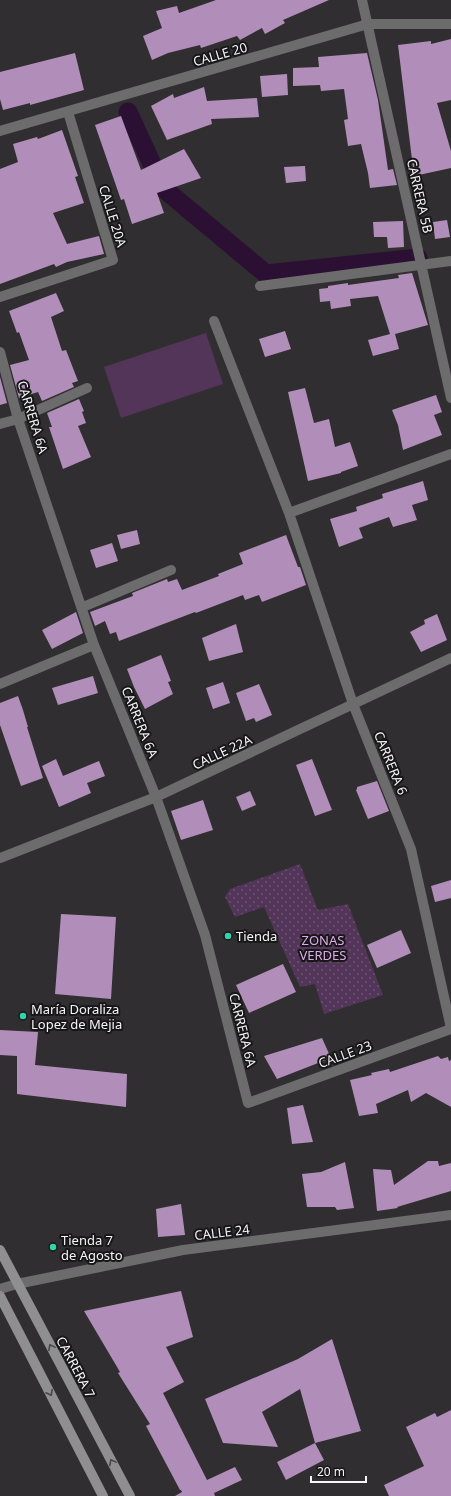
<svg xmlns="http://www.w3.org/2000/svg" width="451" height="1496" font-family="'Noto Sans',sans-serif">
	<style>
		.grass { fill: url(#grass-dots) }
		.pitch { fill: #523559 }
		.lines { fill: none; stroke-linecap: round; stroke-linejoin: round }
		.canal { stroke: #2c1033; stroke-width: 19 }
		.building { fill: #b18eb9 }
		.street { stroke: #6d6c6d; stroke-width: 10 }
		.secondary { stroke: #8f8e90; stroke-width: 10 }
		.oneway { stroke: #484748 }
		.poi-dot { fill: #32d4a9; stroke: #181718; stroke-width: 1.5 }
		.labels { text-anchor: middle; stroke-width: 4; stroke-linejoin: round; paint-order: stroke }
		.street-label { font-size: 13px; fill: #f5f4f6; stroke: #181718 }
		.poi-label { font-size: 13px; fill: #f5f4f6; stroke: #181718; text-anchor: start }
		.park-label { font-size: 13px; fill: #ddaae9; stroke: #181718 }
	</style>
	<defs>
		<pattern id="grass-dots" width="8" height="8" patternUnits="userSpaceOnUse"><rect width="8" height="8" fill="#523559"/><path d="M2 2h.1M6 6h.1" fill="none" stroke="#6c5371" stroke-width="1.8" stroke-linecap="round"/></pattern>
	</defs>
	<rect width="100%" height="100%" fill="#302e31"/>
	<path class="grass" d="M300 864 318 910 348 904 383 995 324 1014 315 984 300 987 264 907 235 917 225 897 230 889Z"/>
	<path class="pitch" d="M206 333 223 384 121 418 104 367Z"/>
	<g class="lines">
		<path class="canal" d="M128 112 163 188 266 274 418 258"/>
	</g>
	<path class="building" d="M216 0H329L283 20 285 23 265 34 262 28 240 40 237 36 201 48 200 45 168 53 152 60 143 36 162 28 156 11 177 6 179 13Z
		M451 39V100L437 103 451 151V168L414 176 398 45 431 41V44Z
		M75 53 84 90 30 105V103L3 110 0 99V72Z
		M367 53 378 100 388 170 393 169 397 185 370 188 368 173 361 144 348 146 344 120 348 119 344 89 321 91 320 85 293 86V68L319 67 318 57Z
		M287 74 288 95 262 97 260 76Z
		M204 87 207 101 257 98 259 117 211 119 212 124 167 140 151 106 173 94 174 98Z
		M121 116 141 170 184 149 201 178 157 193 164 213 132 224 124 199 121 200 95 125Z
		M62 130 78 176 75 177 84 203 53 213 67 244 99 236 104 254 67 262 56 267 54 264 0 284V169L18 162 13 144 37 137 38 139Z
		M305 166 306 181 286 183 284 167Z
		M447 220 450 237 435 239 433 222Z
		M403 221 404 247 388 248 387 237H374L373 222Z
		M412 273 428 325 395 334 399 349 373 356 368 340 390 334 378 296 350 299 351 306 331 309 330 301 320 302 319 289 328 288V286L348 283V285L399 278 398 275Z
		M56 293 64 311 51 317 62 351 66 350 78 381 72 383 74 387 42 401 38 392 19 398 10 365 29 360 19 332 17 333 9 311Z
		M285 331 291 349 265 357 259 339Z
		M0 377 7 403 0 405Z
		M305 388 314 423 329 419 335 447 350 442 358 466 341 472V473L308 481 288 392Z
		M436 395 442 412 434 415 442 435 403 450 398 425 392 410Z
		M79 399 84 411 82 412 86 423 78 426 91 457 63 469 49 427H52L47 413Z
		M423 481 428 500 412 505 417 520 393 527 389 517 359 528 363 538 339 547 330 519 357 511 356 507 383 498 382 494Z
		M137 530 140 544 121 549 117 535Z
		M286 535 298 567H300L306 585 262 602 259 595 245 600 243 595 196 613 195 612 119 641 116 632 110 634 105 621 95 626 90 612 133 596 132 593 167 579 168 582 177 579 182 590 219 576 218 574 243 564 239 553Z
		M112 543 118 561 96 568 90 550Z
		M76 612 83 633 52 649 42 630Z
		M437 614 447 640 421 652 410 632 425 624 424 620Z
		M236 624 243 652 209 661 202 638Z
		M161 655 171 681 168 682 173 694 145 709 134 687 127 669Z
		M93 676 98 693 58 705 52 688Z
		M223 682 230 703 213 709 206 688Z
		M259 684 272 715 256 722 254 718 246 721 236 693Z
		M18 696 23 710 28 727H27L43 778 21 786 0 725V703Z
		M56 759 63 776 99 761 105 776 87 783 91 793 59 807 42 766Z
		M312 759 332 810 315 816 296 765Z
		M377 781 389 811 368 819 356 790 357 789V787Z
		M250 791 256 805 242 811 236 797Z
		M203 800 213 830 181 840 171 811Z
		M451 880V898L435 902 431 886Z
		M61 914 116 917 111 999 55 994Z
		M401 930 411 953 377 968 367 945Z
		M283 964 296 992 249 1013 236 985Z
		M0 1030 38 1032 35 1065 127 1074 126 1107 17 1094V1056L0 1055Z
		M322 1038 331 1058 277 1079 264 1056Z
		M438 1056 441 1059 448 1057 449 1061 451 1060V1107L426 1093 411 1102 408 1090 376 1104 378 1113 359 1116 350 1080 372 1075 371 1073 389 1069 390 1072Z
		M303 1105 313 1142 292 1144 287 1108Z
		M428 1161H438L439 1166 451 1163V1191L397 1207 398 1208 377 1211 373 1169 391 1170 394 1185Z
		M345 1162 354 1208 337 1210 335 1207H307L302 1174 321 1172Z
		M181 1204 185 1235 158 1237 156 1209Z
		M181 1291 193 1337 166 1347 184 1382 163 1393 207 1480 235 1467 242 1480 214 1493 215 1496H175L182 1492 181 1490H180L146 1426 150 1424 118 1373 120 1372 84 1311Z
		M332 1339 361 1431 315 1443 300 1389 262 1412 278 1447 223 1443 205 1399 298 1359Z
		M451 1410V1496H389L384 1485 424 1466 406 1427 435 1413 437 1417Z
		M315 1443 324 1460 286 1480 277 1462Z"/>
	<g class="lines">
		<path class="street" d="M362 0 451 398
			M0 131 368 24H451
			M260 286 451 261
			M0 297 113 260 68 112
			M214 321 289 513 353 704 411 849 451 1028
			M0 352 18 419 94 645 156 797 205 935 248 1103 451 1029
			M0 424 18 419 87 388
			M289 513 451 454
			M83 607 171 570
			M0 684 94 645
			M0 858 156 797 451 658
			M0 1289 17 1284 183 1250 451 1215"/>
		<path class="secondary" d="M0 1250 130 1496
			M0 1296 103 1496"/>
	</g>
	<defs><path id="oneway-chevron" d="M-2-3.5L2.5 0L-2 3.5" fill="none" stroke-width="1.6" stroke-linecap="round" stroke-linejoin="round"/></defs>
	<g class="oneway">
		<use href="#oneway-chevron" transform="translate(51 1347) rotate(-118)"/>
		<use href="#oneway-chevron" transform="translate(50 1393) rotate(63)"/>
		<use href="#oneway-chevron" transform="translate(112 1462) rotate(-118)"/>
	</g>
	<g class="poi-dot">
		<circle cx="228" cy="936" r="4"/>
		<circle cx="23" cy="1016" r="4"/>
		<circle cx="53" cy="1247" r="4"/>
	</g>
	<g class="labels">
		<g class="street-label">
			<text transform="translate(220 54) rotate(-16)" y="5">CALLE 20</text>
			<text transform="translate(420 196) rotate(77)" y="5">CARRERA 5B</text>
			<text transform="translate(113 216) rotate(73)" y="5">CALLE 20A</text>
			<text transform="translate(33 417) rotate(73)" y="5">CARRERA 6A</text>
			<text transform="translate(140 722) rotate(68)" y="5">CARRERA 6A</text>
			<text transform="translate(222 752) rotate(-25)" y="5">CALLE 22A</text>
			<text transform="translate(391 763) rotate(68)" y="5">CARRERA 6</text>
			<text transform="translate(243 1030) rotate(76)" y="5">CARRERA 6A</text>
			<text transform="translate(345 1054) rotate(-20)" y="5">CALLE 23</text>
			<text transform="translate(222 1232) rotate(-7)" y="5">CALLE 24</text>
			<text transform="translate(76 1367) rotate(62)" y="5">CARRERA 7</text>
		</g>
		<g class="poi-label">
			<text x="236" y="941">Tienda</text>
			<text x="31" y="1014">María Doraliza<tspan x="31" dy="15">Lopez de Mejia</tspan></text>
			<text x="61" y="1245">Tienda 7<tspan x="61" dy="15">de Agosto</tspan></text>
		</g>
		<g class="park-label">
			<text x="323" y="945">ZONAS<tspan x="323" dy="15">VERDES</tspan></text>
		</g>
	</g>
	<path d="M311 1476v6h55v-6" fill="none" stroke="#f5f4f6" stroke-width="2"/>
	<text x="317" y="1476" font-size="12" fill="#f5f4f6" stroke="#181718" stroke-width="3" paint-order="stroke">20 m</text>
</svg>
